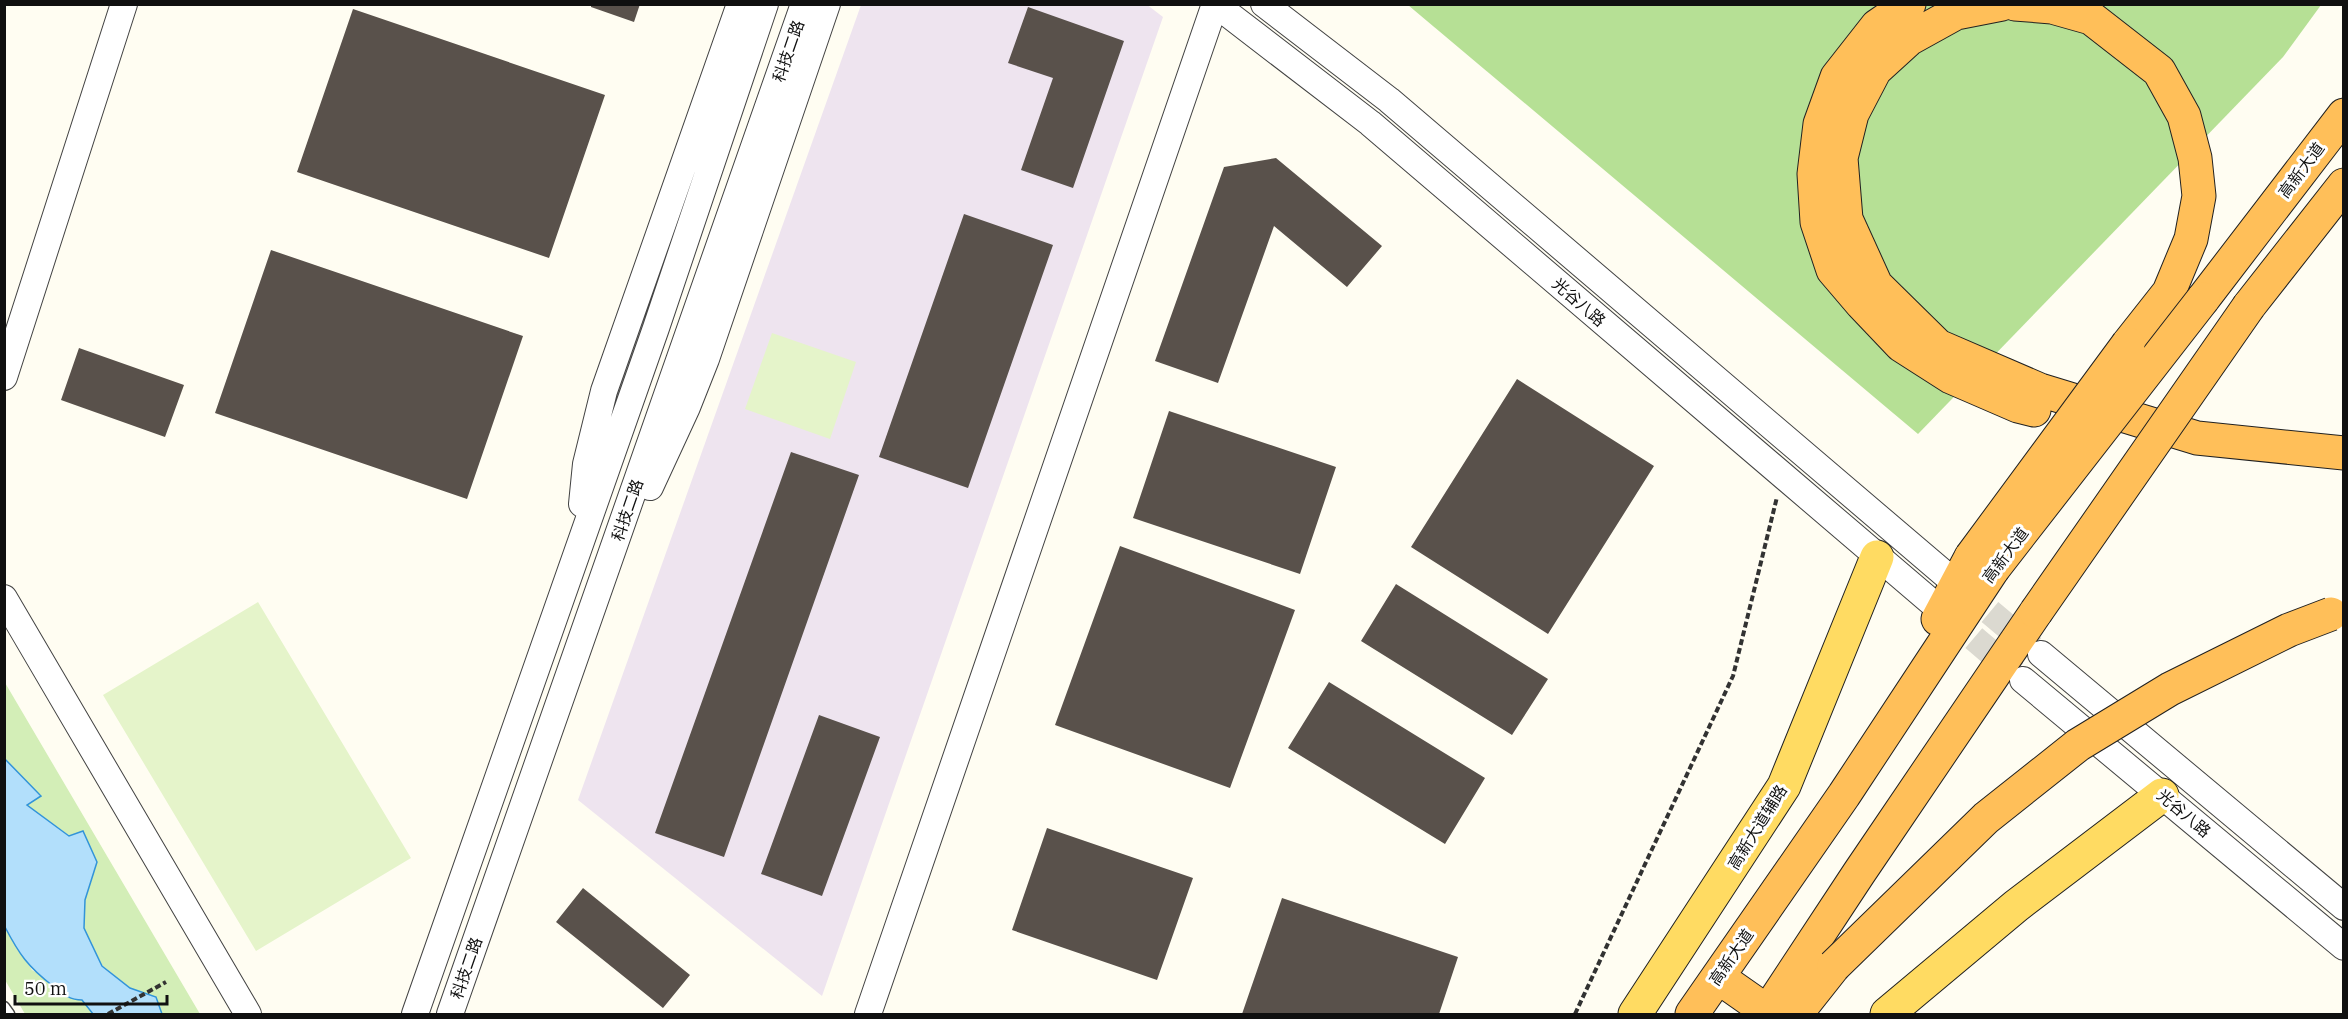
<svg xmlns="http://www.w3.org/2000/svg" width="2348" height="1019" font-family="'IBM Plex Serif','Noto Sans SC',serif">
	<style>
		.industrial { fill: #eee4ef }
		.green { fill: #d3eeb7 }
		.forest { fill: #b6e095 }
		.pitch { fill: #e5f4ca }
		.water { fill: #b2dffb; stroke: #3294d9; stroke-width: 1.5 }
		.building { fill: #59514b }
		.lines { fill: none; stroke-linecap: round; stroke-linejoin: round }
		.tertiary-tunnel { stroke: #dbd9d0; stroke-width: 26; stroke-dasharray: 26 13; stroke-linecap: butt }
		.service-casing { stroke: #434343; stroke-width: 13 }
		.tertiary-casing { stroke: #434343; stroke-width: 28 }
		.primary-casing { stroke: #212121; stroke-width: 35 }
		.trunk-casing { stroke: #212121; stroke-width: 35 }
		.path { stroke: #323232; stroke-width: 4; stroke-dasharray: 6 3; stroke-linecap: butt }
		.service { stroke: #fff; stroke-width: 10 }
		.tertiary { stroke: #fff; stroke-width: 26 }
		.primary { stroke: #ffdb62; stroke-width: 33 }
		.trunk { stroke: #ffbf59; stroke-width: 33 }
		.trunk-bridge-casing { stroke: #212121; stroke-width: 35; stroke-linecap: butt }
		.trunk-bridge { stroke: #ffbf59; stroke-width: 33 }
		.labels { text-anchor: middle; stroke-width: 6; stroke-linejoin: round; paint-order: stroke }
		.street-label { font-size: 16px; fill: #101010; stroke: #fff }
	</style>
	<rect width="100%" height="100%" fill="#fffdf2"/>
	<path class="industrial" d="M1146 4 1163 17 822 996 578 800 861 5Z"/>
	<path class="green" d="M4 681 200 1014H162L156 997 130 988 102 965 84 928 85 900 97 861 70 836 27 805 40 796 5 758Z
		M4 927 32 970 82 1000 93 1014H25L5 980Z"/>
	<path class="forest" d="M1408 5H2321L2283 57 1918 434Z"/>
	<path class="pitch" d="M772 333 856 362 830 439 745 409Z
		M258 602 411 858 256 951 103 695Z"/>
	<path class="water" d="M4 758 41 796 27 805 69 836 83 831 97 862 85 900 84 928 102 966 130 988 156 997 162 1014H93L82 1000C69 1000 63 994 53 986 28 967 19 954 5 927Z"/>
	<path class="building" d="M591 4H640L634 22 591 7Z
		M1028 7 1124 41 1073 188 1021 170 1053 78 1008 63Z
		M353 9 605 95 549 258 297 172Z
		M1276 158 1382 246 1347 287 1274 226 1218 383 1155 361 1224 167Z
		M964 214 1053 245 968 488 879 457Z
		M271 250 523 336 467 499 215 413Z
		M79 348 184 385 165 437 61 400Z
		M1517 379 1654 466 1548 634 1411 547Z
		M1169 411 1336 467 1300 574 1133 518Z
		M791 452 859 475 724 857 655 833Z
		M1120 546 1295 610 1230 788 1055 725Z
		M1396 584 1548 679 1512 735 1361 641Z
		M1329 682 1485 778 1445 844 1288 748Z
		M819 715 880 737 822 896 761 874Z
		M1047 828 1193 878 1157 980 1012 930Z
		M583 888 690 975 663 1008 556 922Z
		M1282 898 1458 957 1439 1014H1242Z"/>
	<g class="lines">
		<path class="tertiary-tunnel" d="M1960 587 2033 648
			M1944 613 2015 673"/>
		<defs>
			<path id="service" d="M4 1007 9 1014"/>
			<path id="tertiary" d="M1215 4 1370 123 1937 607
				M1264 4 1389 100 1947 576
				M4 377 124 4
				M650 487 687 407 706 359 827 4
				M582 504 586 464 604 391 740 4
				M4 598 248 1014
				M2041 654 2344 907
				M2023 680 2344 947
				M415 1014 656 328 765 4
				M450 1014 804 4
				M868 1014 1215 4"/>
			<path id="primary" d="M1635 1014 1784 786 1877 557
				M1887 1014 2016 906 2162 795"/>
			<path id="trunk" d="M1909 4 1877 26 1837 77 1820 124 1814 174 1817 222 1833 270 1862 304 1901 345 1951 377 2018 406 2034 410
				M2002 4 1956 13 1909 39 1875 70 1852 114 1841 158 1846 219 1876 285 1938 346 2040 390 2197 438 2344 453
				M2015 4 2052 7 2091 18 2159 71 2184 116 2195 158 2199 196 2191 239 2169 292 2128 344
				M2203 299 2344 115
				M2249 306 2344 185
				M1938 619 1971 557
				M1718 977 1768 1012
				M1692 1014 1844 795 1993 569
				M1766 1014 1859 873 2036 612
				M1796 1014 1834 966"/>
		</defs>
		<use href="#service" class="service-casing"/>
		<use href="#tertiary" class="tertiary-casing"/>
		<use href="#primary" class="primary-casing"/>
		<use href="#trunk" class="trunk-casing"/>
		<path class="path" d="M108 1014 166 982
			M1575 1014 1733 676 1777 497"/>
		<use href="#service" class="service"/>
		<use href="#tertiary" class="tertiary"/>
		<use href="#primary" class="primary"/>
		<use href="#trunk" class="trunk"/>
		<defs>
			<path id="trunk-bridge" d="M1971 557 2128 344
				M1993 569 2203 299
				M2036 612 2249 306
				M1834 966 1986 818 2078 745 2170 689 2289 630 2331 614"/>
		</defs>
		<use href="#trunk-bridge" class="trunk-bridge-casing"/>
		<use href="#trunk-bridge" class="trunk-bridge"/>
	</g>
	<g class="labels">
		<g class="street-label">
			<text transform="translate(788 51) rotate(-71)" y="6">科技二路</text>
			<text transform="translate(2301 170) rotate(-53)" y="6">高新大道</text>
			<text transform="translate(1579 302) rotate(41)" y="6">光谷八路</text>
			<text transform="translate(627 510) rotate(-71)" y="6">科技二路</text>
			<text transform="translate(2005 555) rotate(-53)" y="6">高新大道</text>
			<text transform="translate(2184 813) rotate(40)" y="6">光谷八路</text>
			<text transform="translate(1757 827) rotate(-58)" y="6">高新大道辅路</text>
			<text transform="translate(1731 957) rotate(-55)" y="6">高新大道</text>
			<text transform="translate(466 968) rotate(-71)" y="6">科技二路</text>
		</g>
	</g>
	<rect width="2348" height="1019" fill="none" stroke="#101010" stroke-width="12"/>
	<path d="M15 995v9h152v-9" fill="none" stroke="#101010" stroke-width="3"/>
	<text x="24" y="995" font-size="18" fill="#101010" stroke="#ffffff" stroke-width="4.5" paint-order="stroke">50 m</text>
</svg>
